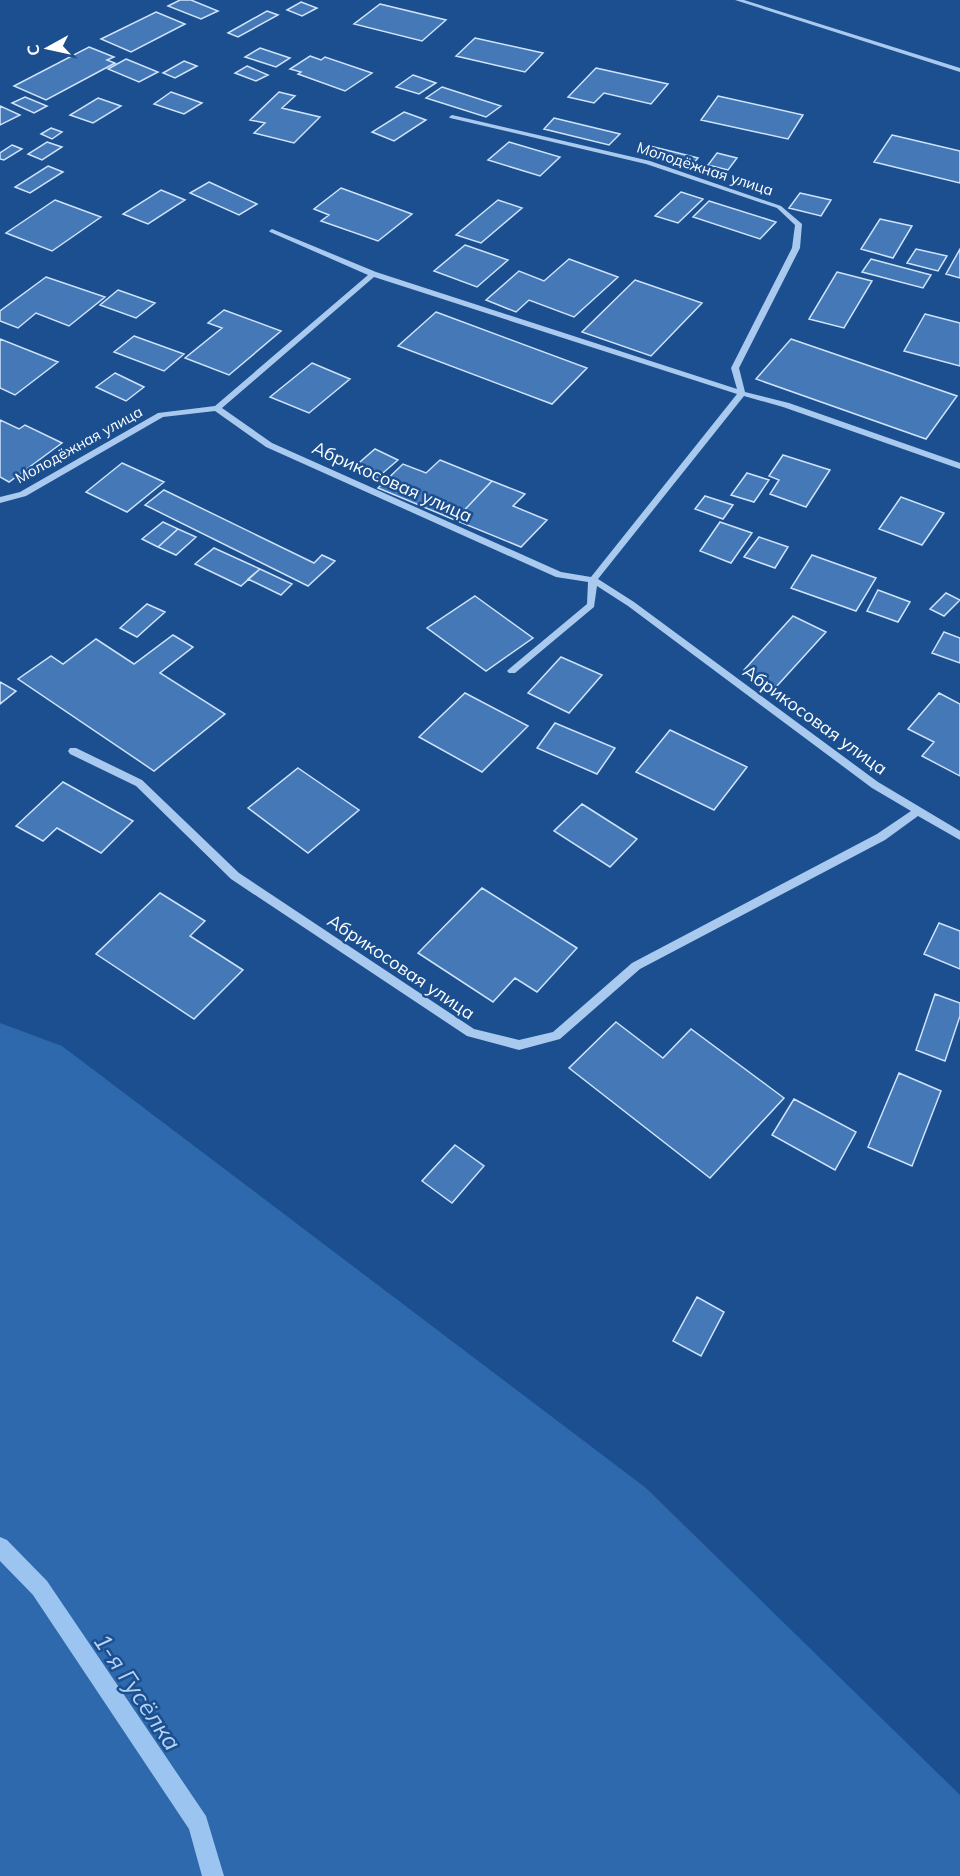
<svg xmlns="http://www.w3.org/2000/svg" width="960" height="1876" font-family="Mulish,sans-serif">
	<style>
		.green { fill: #2e69ad }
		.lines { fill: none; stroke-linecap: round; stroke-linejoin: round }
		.stream { fill: #9cc4f0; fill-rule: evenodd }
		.building { fill: #4478b7; stroke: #cfe3fa; stroke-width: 1.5 }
		.minor { fill: #a9c9ee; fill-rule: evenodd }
		.labels { text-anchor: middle; stroke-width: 5; stroke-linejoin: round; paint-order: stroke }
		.far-street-label { font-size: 15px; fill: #fff; stroke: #1b4f8f }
		.street-label { font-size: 18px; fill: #fff; stroke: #1b4f8f }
		.near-water-label { font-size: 24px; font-style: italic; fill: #b5d3f5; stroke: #1b4f8f }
	</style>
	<rect width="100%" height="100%" fill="#1b4f8f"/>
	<path class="green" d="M0 1023 62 1046 646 1488 960 1795V1876H0Z"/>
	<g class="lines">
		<path class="stream" d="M0 1537 7 1540 47 1581 206 1816 224 1876H202L189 1829 33 1595 0 1561Z"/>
	</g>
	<path class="building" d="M180 0H191L218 11 201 19 168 6Z
		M301 2 317 8 302 16 287 10Z
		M380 4 446 20 422 41 354 24Z
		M267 11 278 15 238 37 228 33Z
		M156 12 185 24 131 52 101 39Z
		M475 38 543 53 525 72 456 56Z
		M89 47 114 57 107 60 115 63 46 100 14 86Z
		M260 48 290 58 276 67 245 57Z
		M310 56 321 60 325 57 372 73 345 91 298 74 301 72 290 69Z
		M126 59 158 72 139 82 108 69Z
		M184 61 197 66 175 78 163 73Z
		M247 66 268 75 256 81 235 73Z
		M596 68 668 84 651 104 604 93 594 103 568 97Z
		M413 75 436 83 419 94 396 87Z
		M442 87 501 106 486 117 426 98Z
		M171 92 202 103 184 114 154 104Z
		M279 92 295 96 282 108 320 117 294 143 254 133 265 123 250 120Z
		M718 96 803 115 788 139 701 120Z
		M25 97 47 106 34 113 12 103Z
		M98 98 121 106 93 123 70 115Z
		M0 106 20 115 0 125Z
		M404 112 426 120 394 141 372 132Z
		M554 118 620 134 609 145 544 129Z
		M51 128 62 132 52 139 41 134Z
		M892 135 960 151V183L874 162Z
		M47 142 62 147 42 160 28 154Z
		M509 142 560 157 540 176 488 160Z
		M12 145 22 149 4 160 0 159V153Z
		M650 146 698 158 691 166 642 155Z
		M717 153 737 158 728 170 708 165Z
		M48 166 63 172 30 193 15 187Z
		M209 182 257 204 239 215 190 193Z
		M341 188 412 214 378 241 321 221 329 215 314 209Z
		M161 190 185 200 148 224 123 214Z
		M681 192 703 199 678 223 655 216Z
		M800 193 831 200 821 216 789 208Z
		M55 200 101 217 52 251 6 233Z
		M498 200 522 208 481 243 456 235Z
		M709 201 776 222 760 239 693 217Z
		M880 219 912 226 893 258 861 249Z
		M465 245 508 260 477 287 434 271Z
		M916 249 947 256 938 271 907 263Z
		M960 249V278L946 274Z
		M569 259 618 277 574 317 529 300 516 312 486 300 519 271 544 281Z
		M871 259 931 275 923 288 862 272Z
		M837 272 872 281 844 328 809 319Z
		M46 277 105 297 69 326 36 313 18 328 0 321V311Z
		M635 280 702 303 651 356 582 332Z
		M118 290 155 303 136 318 100 305Z
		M224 310 281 331 229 375 185 358 222 328 208 323Z
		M436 312 587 368 552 404 398 346Z
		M925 314 960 323V366L904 351Z
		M134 336 184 354 164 371 114 352Z
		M0 339 58 362 15 395 0 388Z
		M791 339 957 396 926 439 756 379Z
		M312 363 350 379 309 413 270 397Z
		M115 373 144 387 126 401 96 387Z
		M0 420 19 429 25 425 62 443 9 482 0 477Z
		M375 449 398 460 377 478 353 468Z
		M783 455 830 470 806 507 770 494 779 480 769 476Z
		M440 460 492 481 455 520 378 488 403 464 426 473Z
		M122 463 164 482 127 512 86 492Z
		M747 473 769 480 754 502 731 495Z
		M492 481 525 494 513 506 547 520 521 547 455 520Z
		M164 490 314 563 322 555 335 561 308 586 145 505Z
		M705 496 733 505 723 519 695 509Z
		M901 497 944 513 922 545 879 529Z
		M163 522 178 529 158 547 142 539Z
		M720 522 752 533 731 563 700 551Z
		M178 529 196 537 176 555 158 547Z
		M759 537 788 547 775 568 744 557Z
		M214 548 260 569 241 586 195 564Z
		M812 555 876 578 856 611 791 588Z
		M260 569 292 584 281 595 248 579Z
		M878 590 910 602 898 622 867 611Z
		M946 593 960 600 944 616 930 609Z
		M475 596 533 638 486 671 427 628Z
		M147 604 165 612 137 637 120 628Z
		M793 616 826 632 776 687 744 670Z
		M944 632 960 638V663L932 653Z
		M173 635 193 647 160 673 225 714 154 771 18 679 51 656 63 664 96 639 134 664Z
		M561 657 602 675 569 713 528 693Z
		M0 682 16 691 0 704Z
		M465 693 528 726 482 772 419 737Z
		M939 693 960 704V776L922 756 934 742 908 729Z
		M555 723 615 748 597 774 537 748Z
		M670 730 747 767 714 810 636 772Z
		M298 768 359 810 308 853 248 808Z
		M63 782 133 821 101 853 57 828 43 841 16 826Z
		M582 804 637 839 610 867 554 831Z
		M482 888 577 948 537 992 515 978 493 1002 418 953Z
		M160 893 205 921 190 936 243 970 194 1019 96 954Z
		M939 923 960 931V969L924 954Z
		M935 994 960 1003V1016L945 1061 916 1050Z
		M616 1022 663 1058 691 1029 784 1098 710 1178 569 1068Z
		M899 1073 941 1091 912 1166 868 1147Z
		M794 1099 856 1132 835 1170 772 1135Z
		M455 1145 484 1166 452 1203 422 1181Z
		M697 1297 724 1312 701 1356 673 1341Z"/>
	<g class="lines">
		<path class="minor" d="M735 0H744L960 68V72Z
			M452 115 650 161 781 206 802 224 800 248 739 368 745 392 789 403 960 463V469L783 407 744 396 598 579 634 602 878 782 960 831V840L918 816 885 840 640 969 560 1039 519 1050 467 1036 231 879 136 786 70 754 68 751 70 748H76L142 780 239 873 474 1029 519 1040 553 1032 632 963 877 834 911 811 872 788 628 606 597 586 594 607 515 673H509L507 671 509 669 587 604 588 582 556 577 266 447 215 411 163 417 26 496 0 503V497L20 492 158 413 215 406 368 275 270 232 269 231 272 229 376 272 737 389 731 368 792 248 795 225 777 208 646 164 450 118 449 117ZM374 277 737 394 591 577 561 572 272 443 222 408Z"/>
	</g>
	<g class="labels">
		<g class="far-street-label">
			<text transform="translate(705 169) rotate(18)" y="5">Молодёжная улица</text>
			<text transform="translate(79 445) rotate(-29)" y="5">Молодёжная улица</text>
		</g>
		<g class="street-label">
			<text transform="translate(392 482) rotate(24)" y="6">Абрикосовая улица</text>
			<text transform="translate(815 720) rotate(36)" y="6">Абрикосовая улица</text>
			<text transform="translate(401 967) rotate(34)" y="6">Абрикосовая улица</text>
		</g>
		<g class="near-water-label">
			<text transform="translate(137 1692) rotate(56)" y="8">1-я Гусёлка</text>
		</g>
	</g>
	<g transform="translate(48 48) rotate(262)" stroke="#1b4f8f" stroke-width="4.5" paint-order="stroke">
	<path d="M0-4.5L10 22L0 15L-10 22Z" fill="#ffffff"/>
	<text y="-9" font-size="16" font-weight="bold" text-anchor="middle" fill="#ffffff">С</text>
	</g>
</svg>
